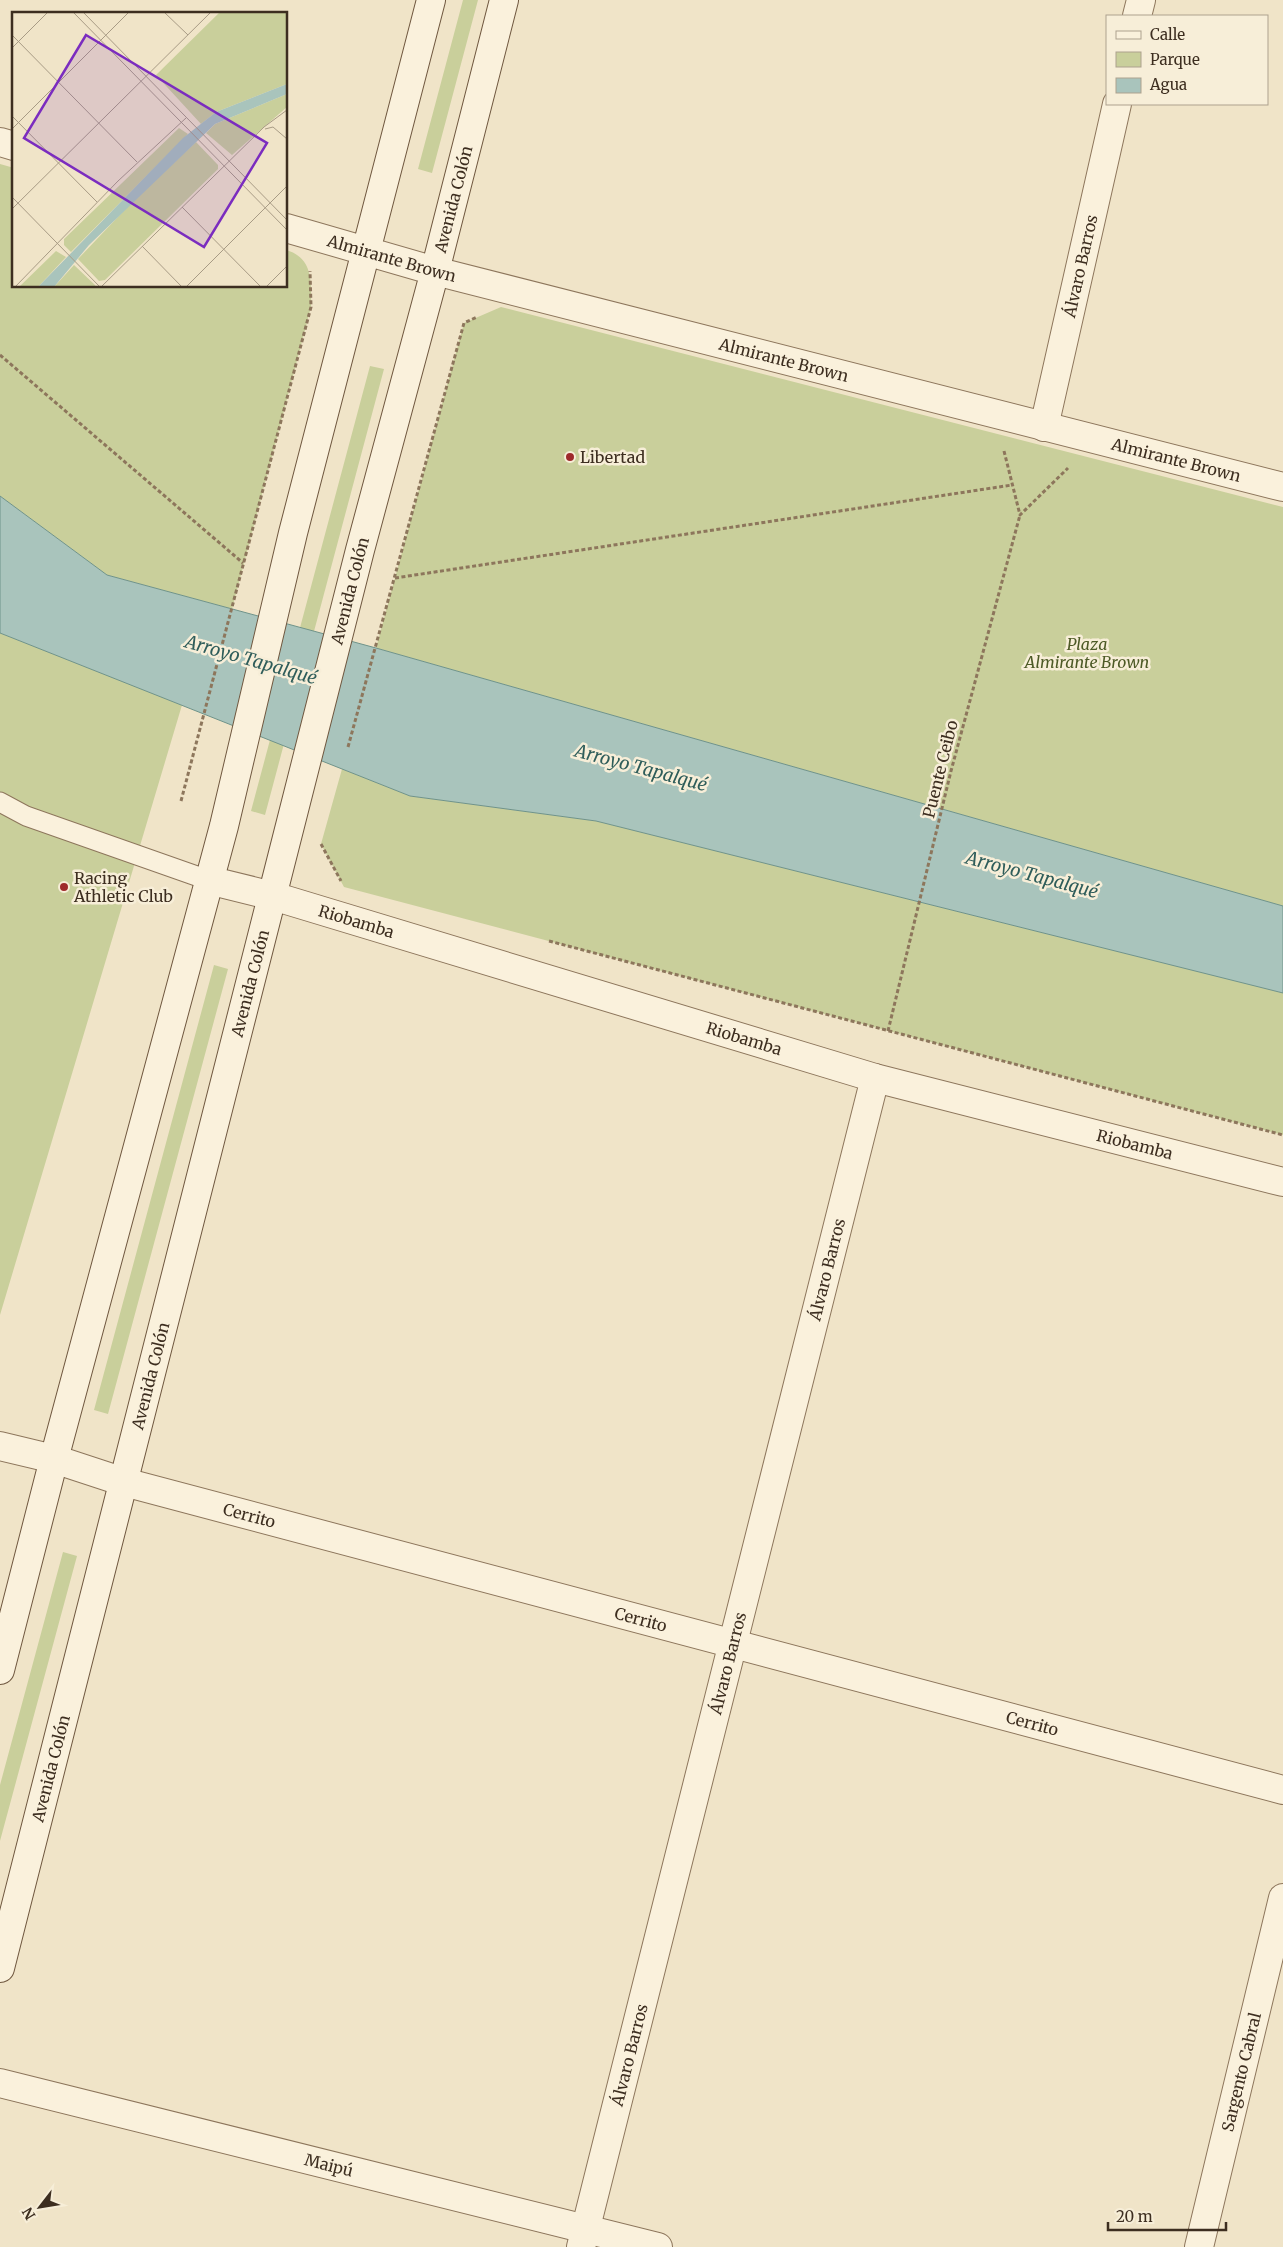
<svg xmlns="http://www.w3.org/2000/svg" width="1283" height="2247" font-family="Merriweather,serif">
	<style>
		.green { fill: #c9cf9b }
		.water { fill: #a9c4bc; stroke: #6f938a }
		.lines { fill: none; stroke-linecap: round; stroke-linejoin: round }
		.service-casing { stroke: #8d765c; stroke-width: 21 }
		.minor-casing { stroke: #8d765c; stroke-width: 30 }
		.tertiary-casing { stroke: #8d765c; stroke-width: 30 }
		.secondary-casing { stroke: #6f573f; stroke-width: 30 }
		.path { stroke: #8d765c; stroke-width: 3; stroke-dasharray: 4 2.5; stroke-linecap: butt }
		.service { stroke: #faf1dc; stroke-width: 19 }
		.minor { stroke: #faf1dc; stroke-width: 28 }
		.tertiary { stroke: #faf1dc; stroke-width: 28 }
		.secondary { stroke: #faf1dc; stroke-width: 28 }
		.poi-dot { fill: #9e2a2b; stroke: #f7eed8; stroke-width: 2 }
		.labels { text-anchor: middle; stroke-width: 5; stroke-linejoin: round; paint-order: stroke }
		.street-label { font-size: 16px; fill: #3d2e20; stroke: #f7eed8 }
		.poi-label { font-size: 16px; fill: #3d2e20; stroke: #f7eed8; text-anchor: start }
		.park-label { font-size: 16px; font-style: italic; fill: #4d5a26; stroke: #f7eed8 }
		.water-label { font-size: 18px; font-style: italic; fill: #2f5d5a; stroke: #f7eed8 }
		.inset-road { fill: none; stroke: #a89b85; stroke-width: 1 }
		.view { fill: #7b2cbf; fill-opacity: 0.15; stroke: #7b2cbf; stroke-width: 2.5 }
		.inset-edge { fill: none; stroke: #3d2e20; stroke-width: 2.5 }
	</style>
	<rect width="100%" height="100%" fill="#f0e4c8"/>
	<path class="green" d="M463 0H478L432 173 418 169Z
		M0 164 14 168V286H286V250C314 258 311 283 311 307L232 609 107 575 0 496Z
		M501 307 1283 507V906L376 648 464 323Z
		M370 366 384 369 265 815 251 811Z
		M0 633 182 705 0 1315Z
		M342 769 410 796 596 821 1283 993V1135L344 887 321 844Z
		M214 965 228 969 108 1414 94 1410Z
		M63 1552 77 1556 0 1841V1785Z"/>
	<path class="water" d="M0 496 107 575 376 648 1283 906V993L596 821 410 796 0 633Z"/>
	<g class="lines">
		<defs>
			<path id="service" d="M0 802 26 816 208 880"/>
			<g id="minor">
				<path d="M1137 16 1141 0"/>
				<path id="s1" d="M1044 427 1117 104"/>
				<path id="s2" d="M0 1446 54 1459 124 1482 1283 1790"/>
				<path id="s3" d="M0 2083 658 2247"/>
				<path id="s4" d="M581 2247 875 1078"/>
				<path id="s5" d="M1199 2247 1283 1898"/>
			</g>
			<g id="tertiary">
				<path d="M0 142 14 146"/>
				<path id="s6" d="M286 228 435 271 1283 487"/>
				<path id="s7" d="M208 880 273 896 875 1078 1283 1182"/>
			</g>
			<g id="secondary">
				<path d="M0 1670 54 1459 224 826 293 533 431 0"/>
				<path id="s8" d="M0 1968 360 550 435 271 504 0"/>
			</g>
		</defs>
		<use href="#service" class="service-casing"/>
		<use href="#minor" class="minor-casing"/>
		<use href="#tertiary" class="tertiary-casing"/>
		<use href="#secondary" class="secondary-casing"/>
		<path class="path" d="M0 355 243 563
			M1004 451 1020 515 1068 468
			M395 578 1012 485
			M348 747 464 323 477 317
			M181 801 311 307 310 271
			M321 844 341 881
			M549 941 1283 1135
			M888 1031 951 771 1020 515"/>
		<use href="#service" class="service"/>
		<use href="#minor" class="minor"/>
		<use href="#tertiary" class="tertiary"/>
		<use href="#secondary" class="secondary"/>
	</g>
	<g class="poi-dot">
		<circle cx="570" cy="457" r="5"/>
		<circle cx="64" cy="887" r="5"/>
	</g>
	<g class="labels">
		<g class="street-label">
			<text dy="6" stroke="none"><textPath href="#s8" startOffset="1826">Avenida Colón</textPath></text>
			<text dy="6" stroke="none"><textPath href="#s6" startOffset="110">Almirante Brown</textPath></text>
			<text dy="6" stroke="none"><textPath href="#s1" startOffset="165">Álvaro Barros</textPath></text>
			<text dy="6" stroke="none"><textPath href="#s6" startOffset="515">Almirante Brown</textPath></text>
			<text dy="6" stroke="none"><textPath href="#s6" startOffset="920">Almirante Brown</textPath></text>
			<text dy="6" stroke="none"><textPath href="#s8" startOffset="1421">Avenida Colón</textPath></text>
			<text transform="translate(940 769) rotate(-76)" y="6">Puente Ceibo</text>
			<text dy="6" stroke="none"><textPath href="#s7" startOffset="154">Riobamba</textPath></text>
			<text dy="6" stroke="none"><textPath href="#s8" startOffset="1016">Avenida Colón</textPath></text>
			<text dy="6" stroke="none"><textPath href="#s7" startOffset="559">Riobamba</textPath></text>
			<text dy="6" stroke="none"><textPath href="#s7" startOffset="964">Riobamba</textPath></text>
			<text dy="6" stroke="none"><textPath href="#s4" startOffset="1008">Álvaro Barros</textPath></text>
			<text dy="6" stroke="none"><textPath href="#s8" startOffset="611">Avenida Colón</textPath></text>
			<text dy="6" stroke="none"><textPath href="#s2" startOffset="259">Cerrito</textPath></text>
			<text dy="6" stroke="none"><textPath href="#s2" startOffset="664">Cerrito</textPath></text>
			<text dy="6" stroke="none"><textPath href="#s4" startOffset="602">Álvaro Barros</textPath></text>
			<text dy="6" stroke="none"><textPath href="#s2" startOffset="1069">Cerrito</textPath></text>
			<text dy="6" stroke="none"><textPath href="#s8" startOffset="206">Avenida Colón</textPath></text>
			<text dy="6" stroke="none"><textPath href="#s4" startOffset="198">Álvaro Barros</textPath></text>
			<text dy="6" stroke="none"><textPath href="#s5" startOffset="180">Sargento Cabral</textPath></text>
			<text dy="6" stroke="none"><textPath href="#s3" startOffset="339">Maipú</textPath></text>
		</g>
		<g class="poi-label">
			<text x="580" y="463">Libertad</text>
			<text x="74" y="884">Racing<tspan x="74" dy="18">Athletic Club</tspan></text>
		</g>
		<g class="park-label">
			<text x="1087" y="650">Plaza<tspan x="1087" dy="18">Almirante Brown</tspan></text>
		</g>
		<g class="water-label">
			<text transform="translate(251 660) rotate(16)" y="6">Arroyo Tapalqué</text>
			<text transform="translate(641 768) rotate(15)" y="6">Arroyo Tapalqué</text>
			<text transform="translate(1032 875) rotate(15)" y="6">Arroyo Tapalqué</text>
		</g>
	</g>
	<g transform="translate(12 12)">
		<rect width="275" height="275" fill="#f0e4c8"/>
		<path d="M208 0H275V72L204 100 189 112 144 63ZM275 82V95L220 143 194 121 203 112ZM167 116 176 122 59 240 52 233V227ZM184 130 206 153V157L93 268 87 269 66 247 122 188ZM44 239 54 245 26 275H7ZM62 253 83 273 84 275H42Z" fill="#c9cf9b"/>
		<path d="M275 72V82L203 112 77 233 42 275H26L171 126 204 100Z" fill="#a9c4bc"/>
		<path class="inset-road" d="M61 0 275 218M71 0 275 208M152 0 176 23M0 23 125 150M0 36 36 0M0 104 85 190M0 117 117 0M253 117 261 115 275 127M0 185 88 275M170 195 249 275M0 197 199 0M130 234 170 275M3 275 106 169 174 106M89 275 252 115 275 98M174 275 275 174M254 275 275 254"/>
		<path class="view" d="M74 23 255 131 192 235 12 126Z"/>
		<rect width="275" height="275" class="inset-edge"/>
	</g>
	<rect x="1106" y="15" width="162" height="90" fill="#f7eed8" stroke="#ada18e"/>
	<rect x="1116" y="31" width="25" height="8" fill="#faf1dc" stroke="#ada18e"/>
	<text x="1150" y="40" font-size="15" fill="#3d2e20">Calle</text>
	<rect x="1116" y="52" width="25" height="15" fill="#c9cf9b" stroke="#ada18e"/>
	<text x="1150" y="65" font-size="15" fill="#3d2e20">Parque</text>
	<rect x="1116" y="78" width="25" height="15" fill="#a9c4bc" stroke="#ada18e"/>
	<text x="1150" y="90" font-size="15" fill="#3d2e20">Agua</text>
	<g transform="translate(40 2207) rotate(239)" stroke="#f7eed8" stroke-width="4" paint-order="stroke">
	<path d="M0-4L9 19L0 12L-9 19Z" fill="#3d2e20"/>
	<text y="-8" font-size="14" font-weight="bold" text-anchor="middle" fill="#3d2e20">N</text>
	</g>
	<path d="M1108 2222v8h118v-8" fill="none" stroke="#3d2e20" stroke-width="2.5"/>
	<text x="1116" y="2222" font-size="15" fill="#3d2e20" stroke="#f7eed8" stroke-width="4" paint-order="stroke">20 m</text>
</svg>
